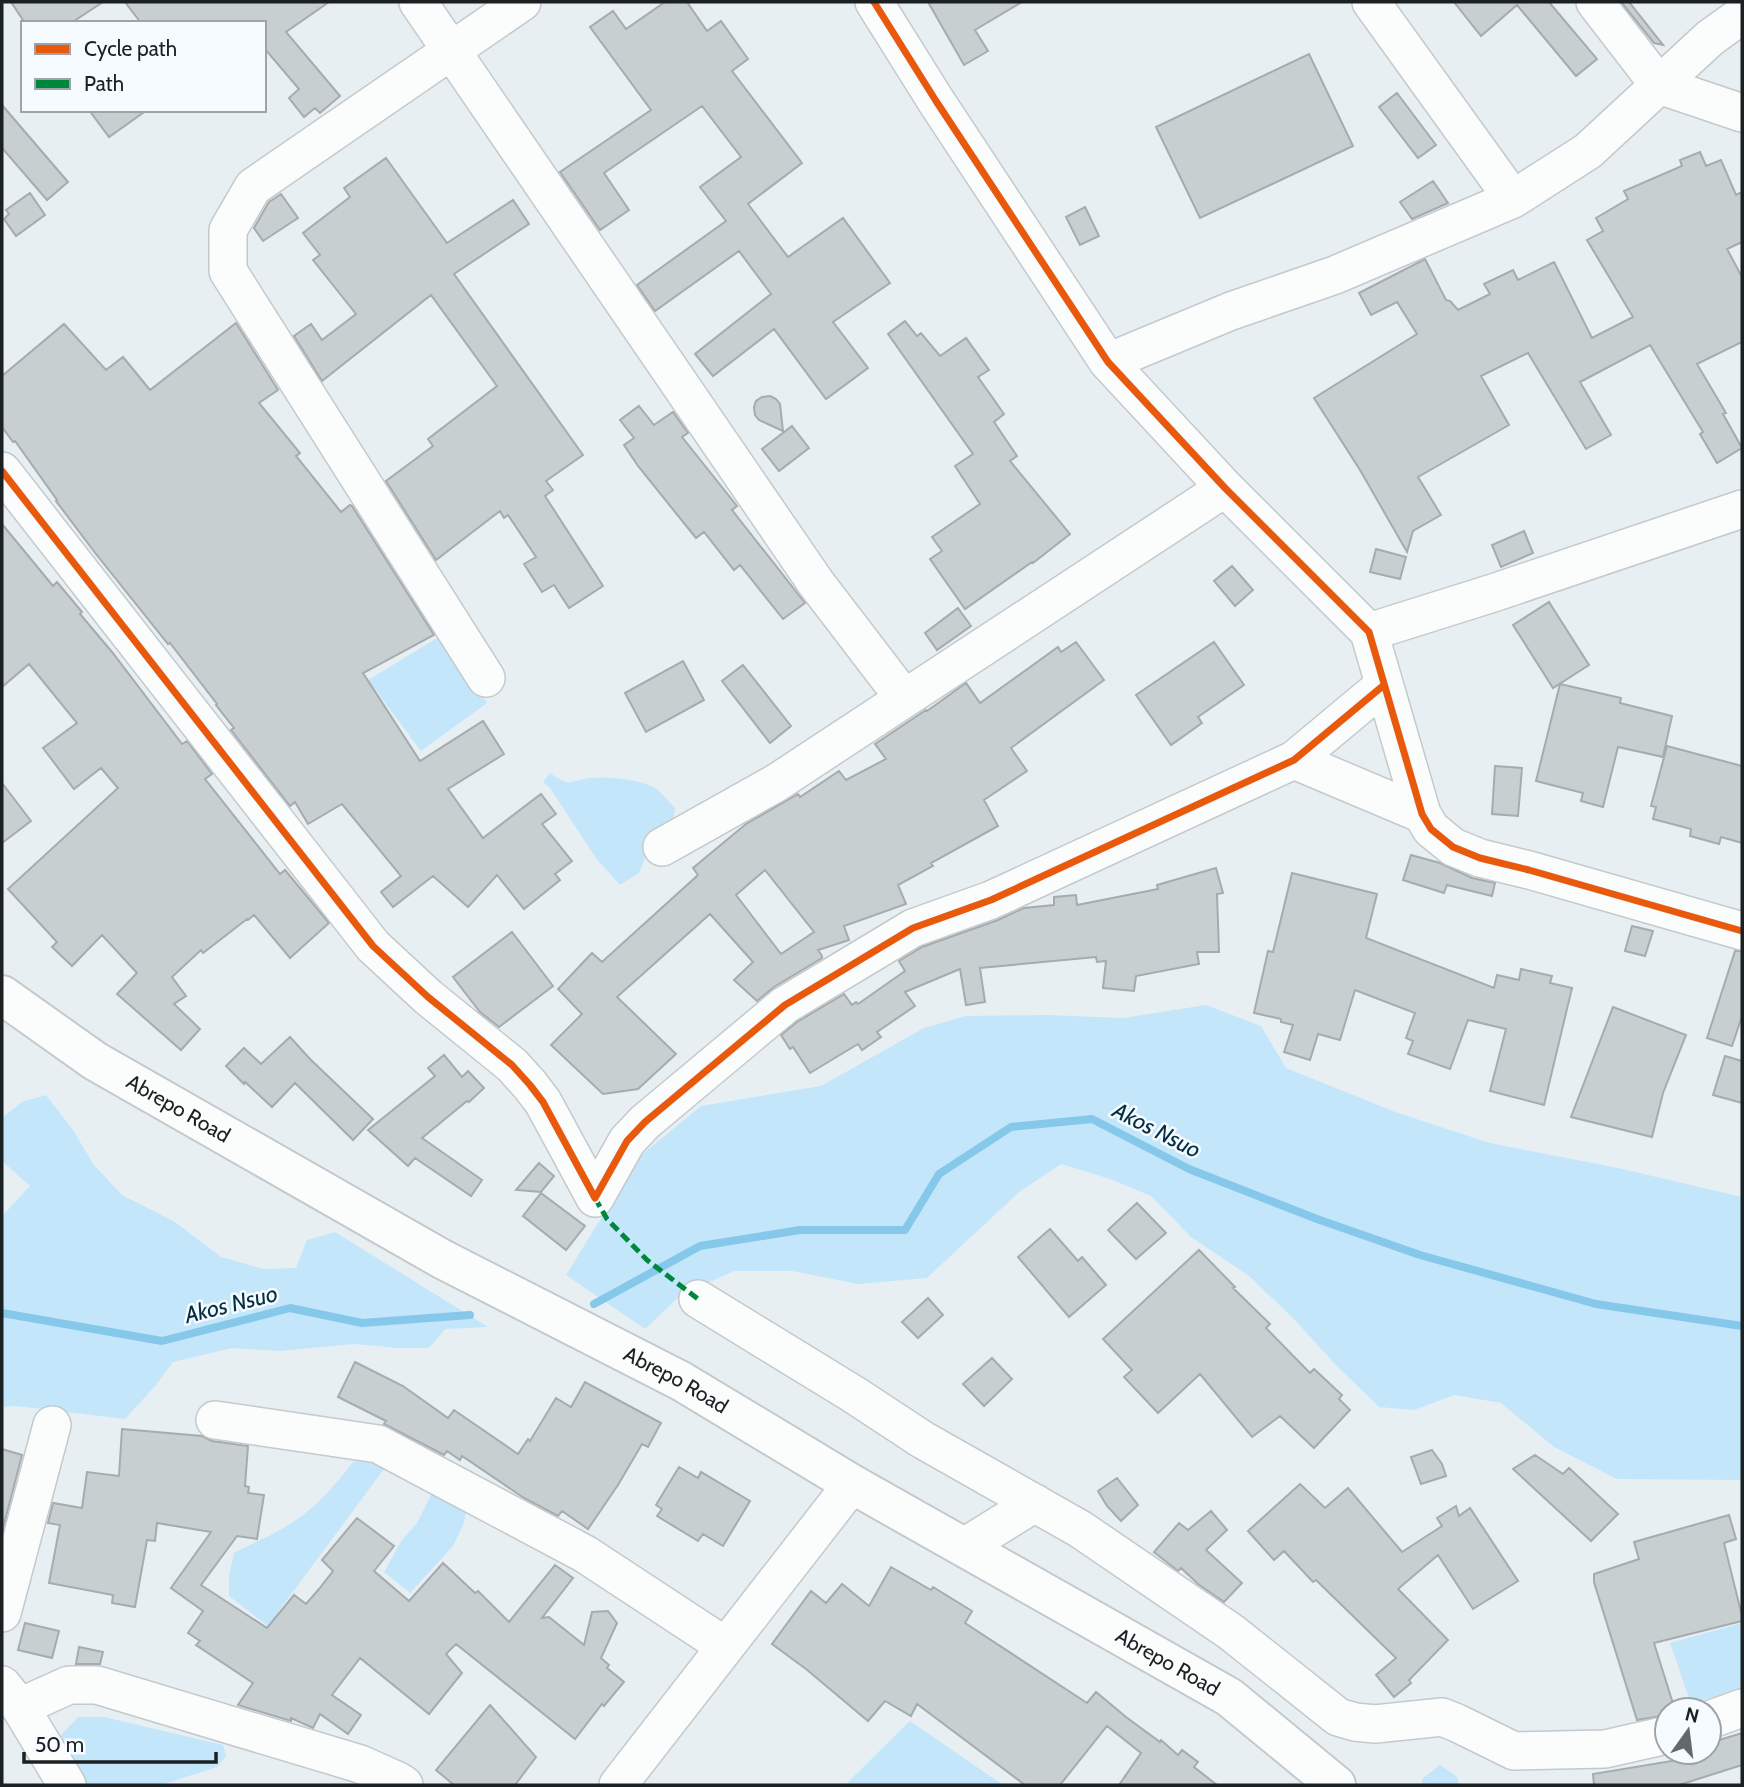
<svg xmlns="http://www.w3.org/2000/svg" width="1744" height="1787" font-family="Cabin,sans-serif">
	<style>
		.green { fill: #c4e6fa }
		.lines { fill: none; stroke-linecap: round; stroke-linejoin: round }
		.stream { stroke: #85c8ea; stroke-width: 8 }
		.building { fill: #c8cfd1; stroke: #a5abae; stroke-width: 2; fill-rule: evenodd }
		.minor-casing { stroke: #c4c9cd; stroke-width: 40 }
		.major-casing { stroke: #c4c9cd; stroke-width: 42 }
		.minor { stroke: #fbfdfd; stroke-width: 37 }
		.major { stroke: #fbfdfd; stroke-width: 38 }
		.quiet { stroke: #00873e; stroke-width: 5; stroke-dasharray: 10 5; stroke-linecap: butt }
		.cycleway-casing { stroke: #f6fbff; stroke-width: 11 }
		.cycleway { stroke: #e8590c; stroke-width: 7 }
		.labels { text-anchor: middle; stroke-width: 5; stroke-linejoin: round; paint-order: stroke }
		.street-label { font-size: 21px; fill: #1b2023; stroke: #f6fbff }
		.water-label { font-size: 23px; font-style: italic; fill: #032f42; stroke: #f6fbff }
	</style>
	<rect width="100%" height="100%" fill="#e7eff3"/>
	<path class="green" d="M442 635 487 703 421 751 368 680Z
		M550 773C573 789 568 780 591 778 606 776 637 779 651 786 660 790 669 802 675 808L672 826 645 858 639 873 620 885 596 858 550 788 543 782Z
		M1206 1005 1261 1026 1286 1068 1398 1113 1490 1143 1618 1168 1742 1197V1480L1617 1479 1554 1447 1501 1403 1455 1395 1414 1410 1379 1407 1335 1364 1293 1318 1249 1276 1191 1237 1151 1196 1110 1179 1061 1164 1019 1192 927 1278 858 1284 792 1271H734L681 1295 645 1329 566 1275 639 1157 701 1106 821 1086 924 1028 966 1016 1047 1015 1123 1018Z
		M46 1095 73 1130 93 1164 122 1195 175 1222 221 1257 264 1269 296 1268 307 1240 335 1232 488 1327 445 1329 429 1348H398L354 1344 279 1351 232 1348 173 1362 156 1385 125 1419 16 1406 2 1407V1214H4L30 1186 2 1161V1118L22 1102Z
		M354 1461 387 1465 278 1612 283 1617 274 1631 229 1596V1575L234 1553C248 1545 264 1539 278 1531 311 1514 332 1489 354 1461Z
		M434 1489 467 1503 464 1523 453 1546 410 1593 384 1572 402 1540 417 1523Z
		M1742 1623V1688L1691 1704 1670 1643Z
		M78 1717H104L223 1745 226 1756 217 1767 161 1785H74L59 1737Z
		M910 1721 1003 1785H845Z
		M1440 1765 1456 1776 1460 1785H1421L1423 1778Z"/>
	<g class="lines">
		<path class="stream" d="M594 1304 700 1246 800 1230H905L939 1174 1011 1127 1092 1119 1189 1169 1317 1219 1420 1255 1596 1304 1742 1326
			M2 1313 162 1341 290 1308 362 1323 470 1315"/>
	</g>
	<path class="building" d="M11 2H103L71 23H25Z
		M125 2H329L286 32 340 96 320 113 315 108 304 117 289 98 299 89 264 48V23H141Z
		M665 2H687L707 31 721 21 748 59 732 71 802 163 748 204 788 257 843 218 890 283 833 322 868 368 826 399 774 329 713 376 695 354 771 294 739 251 655 311 637 285 726 221 700 187 741 157 702 106 604 173 629 210 600 230 560 172 651 110 590 27 613 11 626 29Z
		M928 2H1022L975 30 988 51 964 65Z
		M1454 2H1549L1597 59 1576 76 1517 5 1481 36Z
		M1621 2H1629L1663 45 1654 43Z
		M1309 54 1353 146 1200 218 1156 127Z
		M1397 93 1436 145 1418 158 1379 107Z
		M2 105 68 182 47 200 2 148Z
		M89 110H147L109 137Z
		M1700 152 1706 166 1721 160 1736 195 1742 192V242L1727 249 1742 277V342L1697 364 1726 413 1723 414 1742 448 1717 463 1700 434 1703 432 1650 345 1580 382 1611 435 1586 449 1528 353 1481 376 1509 425 1418 477 1441 515 1413 531 1407 552 1360 470 1314 398 1417 334 1397 302 1371 315 1359 293 1425 259 1446 300 1450 301 1458 310 1490 294 1484 284 1513 270 1518 280 1554 262 1592 338 1633 317 1587 240 1603 231 1596 218 1628 199 1624 191 1682 166 1680 160Z
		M386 158 447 243 513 200 529 224 454 274 583 455 546 481 553 490 545 496 603 586 569 608 554 585 542 592 524 564 536 557 508 515 504 518 500 511 436 560 386 481 433 446 428 439 497 386 431 295 322 381 294 336 311 324 322 340 356 314 313 260 320 255 303 233 350 197 344 188Z
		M1433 181 1448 203 1412 219 1400 202Z
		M30 193 45 215 16 236 4 219 9 214 6 210Z
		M281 194 298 218 263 241 254 228 269 202Z
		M1085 207 1099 236 1080 245 1066 217Z
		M905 321 917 336 921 333 940 356 966 338 989 370 978 377 1004 414 994 422 1017 456 1010 461 1070 534 1033 563 1032 562 965 609 930 559 942 551 932 537 980 504 955 466 973 454 888 334Z
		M236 323 278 390 259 403 300 453 296 456 341 512 350 505 352 506 434 635 363 673 420 761 483 721 504 754 448 789 483 838 541 794 556 814 542 824 572 861 555 874 560 880 524 909 497 875 468 907 433 876 393 907 381 892 401 876 342 804 308 824 295 802 290 806 231 730 234 728 216 705 217 704 170 643 168 644 96 554 56 501 57 500 15 441 13 442 2 427V376L64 324 106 370 123 357 150 390Z
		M770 396 776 399 780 404 783 431 759 420 755 415 754 407 756 401 762 397Z
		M639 406 654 425 673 412 688 433 682 437 737 506 732 510 805 603 783 619 740 565 734 570 704 532 696 538 638 466 624 445 634 438 620 420Z
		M792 426 809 448 779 471 762 449Z
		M2 524 53 586 57 582 82 612 80 614 112 652 182 744 187 741 212 774 205 779 280 874 285 870 329 923 290 958 254 915 248 920 247 919 203 953 201 950 172 977 186 996 174 1004 200 1029 181 1050 117 994 137 973 102 935 72 966 52 947 57 942 8 889 118 788 101 768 74 789 43 748 77 723 29 664 2 687Z
		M1524 531 1533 553 1501 567 1492 545Z
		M1376 549 1406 557 1400 579 1370 572Z
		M1232 566 1253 590 1235 606 1214 581Z
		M1549 602 1589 665 1553 688 1513 625Z
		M958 608 971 626 937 650 925 633Z
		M1076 642 1104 680 1011 748 1027 771 984 800 998 826 931 863 933 866 898 885 906 904 844 926 849 940 818 950 822 956V958L774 987 757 1001 734 980 753 962 710 914 617 997 676 1054 638 1089 603 1094 551 1045 582 1014 558 989 592 953 602 962 698 875 693 868 746 824 798 794 800 797 839 771 846 780 886 759 875 744 926 710 927 711 966 683 980 703 1058 647 1061 652ZM765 870 814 932 781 954 736 895Z
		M1214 642 1244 685 1198 717 1202 723 1171 745 1136 695Z
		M683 661 704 700 646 732 625 693Z
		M743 665 791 726 770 743 722 681Z
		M1560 684 1621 698 1620 703 1672 716 1663 757 1618 747 1603 807 1581 801 1583 793 1536 781Z
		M1667 746 1742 766V843L1721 837 1719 844 1690 836 1691 829 1653 819 1656 807 1651 806Z
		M1495 766 1522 768 1518 816 1492 814Z
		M2 783 31 821 2 843Z
		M1411 855 1440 863 1472 878 1495 883 1492 896 1447 885 1444 893 1403 880Z
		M1216 868 1223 893 1217 894 1219 952H1197L1199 964 1136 976 1134 991 1103 988 1106 961 1097 962 1096 957 980 968 985 1002 966 1005 960 969 905 992 915 1006 877 1032 881 1037 862 1050 858 1044 810 1073 793 1047 790 1049 781 1035 797 1022 844 994 852 1005 856 1002 858 1004 905 971 899 961 922 947 998 920 1024 908 1054 905V897L1076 895 1077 905 1158 889 1157 885Z
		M1292 873 1377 894 1366 938 1494 988 1497 975 1519 980 1521 969 1552 976 1550 983 1572 988 1544 1105 1490 1091 1506 1029 1468 1020 1450 1069 1408 1054 1413 1041 1406 1038 1415 1013 1355 990 1340 1040 1318 1034 1310 1060 1284 1052 1293 1025 1281 1022V1019L1254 1013 1268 951 1273 952Z
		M1632 926 1653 931 1645 956 1625 951Z
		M512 932 553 986 499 1027 480 1012 453 977Z
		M1735 951H1742V1016L1732 1046 1707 1038Z
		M1613 1007 1686 1035 1663 1093 1652 1137 1571 1117Z
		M290 1037 310 1059 373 1119 353 1140 295 1083 272 1107 245 1082 244 1084 226 1066 244 1048 261 1064Z
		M444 1055 462 1077 468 1071 484 1088 469 1102 467 1101 422 1138 482 1180 471 1196 415 1158 408 1166 368 1130 435 1076 428 1068Z
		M1725 1056 1742 1061V1103L1713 1095Z
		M539 1163 554 1176 541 1192 516 1190Z
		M541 1193 585 1226 566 1250 523 1216Z
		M1137 1203 1166 1233 1136 1259 1108 1230Z
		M1050 1229 1078 1261 1082 1257 1106 1285 1069 1317 1018 1257Z
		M1199 1250 1235 1287 1233 1288 1270 1324 1266 1328 1310 1373 1314 1369 1342 1395 1339 1399 1350 1410 1314 1448 1280 1416 1252 1437 1200 1374 1158 1413 1124 1377 1132 1370 1103 1339Z
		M928 1298 943 1315 918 1338 902 1322Z
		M992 1358 1012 1379 984 1406 963 1384Z
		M355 1362 403 1386 448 1418 454 1410 518 1454 528 1439 530 1441 556 1398 571 1407 585 1382 661 1423 648 1447 642 1444 618 1485 588 1529 562 1511 558 1516 524 1498 462 1456 460 1460 447 1451 444 1455 384 1424 386 1421 338 1397Z
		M122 1429 202 1436 212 1441 248 1446 245 1486 249 1487 248 1493 264 1495 257 1539 237 1536 201 1585 267 1628 294 1595 306 1604 319 1589 333 1571 322 1560 357 1518 394 1546 374 1571 409 1601 443 1563 475 1593 478 1591 509 1622 555 1565 573 1578 542 1618 549 1617 584 1645 592 1612 608 1611 617 1623 601 1658 609 1665 607 1668 624 1682 604 1706 602 1704 575 1739 456 1644 446 1654 462 1673 429 1714 360 1658 332 1695 361 1715 348 1734 320 1714 313 1728 291 1718V1721L238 1705 253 1683 196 1645 200 1641 188 1633 203 1611 171 1588 211 1532 157 1523 155 1541 147 1540 135 1607 112 1603 113 1595 49 1583 60 1525 48 1523 53 1503 82 1508 87 1472 119 1476Z
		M2 1449 22 1455 2 1532Z
		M1432 1450 1442 1464 1446 1476 1421 1484 1411 1457Z
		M1535 1455 1563 1474 1569 1468 1618 1514 1591 1541 1513 1469Z
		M679 1467 698 1478 701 1472 750 1501 723 1546 703 1534 698 1541 657 1516 662 1509 656 1505Z
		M1117 1478 1138 1505 1121 1521 1107 1506 1098 1491Z
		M1300 1484 1325 1508 1348 1488 1402 1552 1442 1526 1437 1518 1456 1506 1459 1516 1470 1508 1518 1581 1473 1609 1438 1555 1398 1589 1448 1640 1409 1680 1411 1683 1394 1697 1376 1675 1396 1658 1316 1580 1313 1582 1284 1551 1274 1560 1248 1531Z
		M1211 1511 1227 1530 1206 1550 1242 1583 1224 1602 1198 1584 1181 1568 1178 1571 1154 1552 1179 1523 1188 1530Z
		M1729 1515 1736 1539 1724 1543 1742 1616V1621L1654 1643 1675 1710H1667V1715L1637 1720 1594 1582V1574L1639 1559 1634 1542Z
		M891 1567 931 1590 933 1587 972 1611 965 1623 1087 1703 1096 1692 1126 1717 1160 1742 1161 1740 1178 1755 1182 1750 1198 1762 1194 1767 1217 1785H1119L1141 1753 1107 1726 1060 1785H1025L917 1704 911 1716 885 1701 868 1721 806 1669 772 1644 811 1591 826 1603 842 1584 869 1606Z
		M25 1623 59 1631 52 1658 18 1650Z
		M79 1647 103 1652 100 1664H76Z
		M490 1705 536 1757 515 1785H454L436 1770Z
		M1742 1733V1765L1679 1785H1594L1593 1774 1696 1757 1695 1752H1709V1743Z"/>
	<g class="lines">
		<defs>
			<path id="minor" d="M418 2 816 583 904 698
				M874 2 936 101 1108 362 1225 488 1369 632 1422 814 1431 829 1453 847 1480 858 1529 870 1742 931
				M1371 2 1513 199
				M1595 2 1659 85 1742 113
				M1108 362 1231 311 1335 275 1513 199 1588 151 1710 38 1742 15
				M2 471 373 946 428 997 512 1065 530 1085 543 1102 595 1198 627 1141 645 1122 785 1005 913 928 991 900 1294 760 1384 685
				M1369 632 1493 593 1742 509
				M486 678 228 271V230L253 187 522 2
				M1294 760 1422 814
				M662 847 776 783 1225 488
				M698 1299 853 1394 923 1440 1080 1529 1231 1632 1338 1717 1355 1722 1375 1724 1442 1717 1457 1723 1514 1751 1605 1749 1667 1735
				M215 1420 378 1444 585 1554 725 1646
				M964 1547 1035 1503
				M2 1613 52 1425
				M2 1685 20 1707 67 1785
				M20 1707 69 1685H97L360 1764 398 1781 404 1785
				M1709 1720 1742 1708
				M618 1785 852 1484"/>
			<g id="major">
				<path id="s1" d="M2 995 95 1061 442 1259 681 1381 852 1484 1229 1697 1336 1785"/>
			</g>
		</defs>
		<use href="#minor" class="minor-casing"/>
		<use href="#major" class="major-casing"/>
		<use href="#minor" class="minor"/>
		<use href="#major" class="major"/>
		<path class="quiet" d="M595 1198 607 1219 647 1260 698 1299"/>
		<defs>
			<path id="cycleway" d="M874 2 936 101 1108 362 1225 488 1369 632 1422 814 1431 829 1453 847 1480 858 1529 870 1742 931
				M2 471 373 946 428 997 512 1065 530 1085 543 1102 595 1198 627 1141 645 1122 785 1005 913 928 991 900 1294 760 1384 685"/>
		</defs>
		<use href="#cycleway" class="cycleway-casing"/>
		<use href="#cycleway" class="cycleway"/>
	</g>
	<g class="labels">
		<g class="street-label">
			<text dy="7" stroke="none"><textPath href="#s1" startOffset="210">Abrepo Road</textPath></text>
			<text dy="7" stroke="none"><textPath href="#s1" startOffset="777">Abrepo Road</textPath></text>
			<text dy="7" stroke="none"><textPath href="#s1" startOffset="1344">Abrepo Road</textPath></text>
		</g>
		<g class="water-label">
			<text transform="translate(1157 1130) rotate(27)" y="8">Akos Nsuo</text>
			<text transform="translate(231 1304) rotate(-14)" y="8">Akos Nsuo</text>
		</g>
	</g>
	<rect width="1744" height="1787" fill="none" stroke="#1b2023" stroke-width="7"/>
	<rect x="21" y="21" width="245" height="91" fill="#f6fbff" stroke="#9ea3a7" stroke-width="2"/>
	<rect x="35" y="44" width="35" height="10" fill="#e8590c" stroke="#9ea3a7" stroke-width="2"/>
	<text x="84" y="56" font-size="21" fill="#1b2023">Cycle path</text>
	<rect x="35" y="79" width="35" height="10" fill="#00873e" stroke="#9ea3a7" stroke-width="2"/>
	<text x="84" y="91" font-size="21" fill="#1b2023">Path</text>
	<g transform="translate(1688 1731) rotate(14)"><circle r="33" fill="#f6fbff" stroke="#9ea3a7" stroke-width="2"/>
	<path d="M0-5L12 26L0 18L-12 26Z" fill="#62686c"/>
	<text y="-10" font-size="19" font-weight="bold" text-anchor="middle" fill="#1b2023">N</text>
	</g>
	<path d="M24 1752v10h192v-10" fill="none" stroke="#1b2023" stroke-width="3.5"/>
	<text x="35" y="1752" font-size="21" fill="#1b2023" stroke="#f6fbff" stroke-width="5" paint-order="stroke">50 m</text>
</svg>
